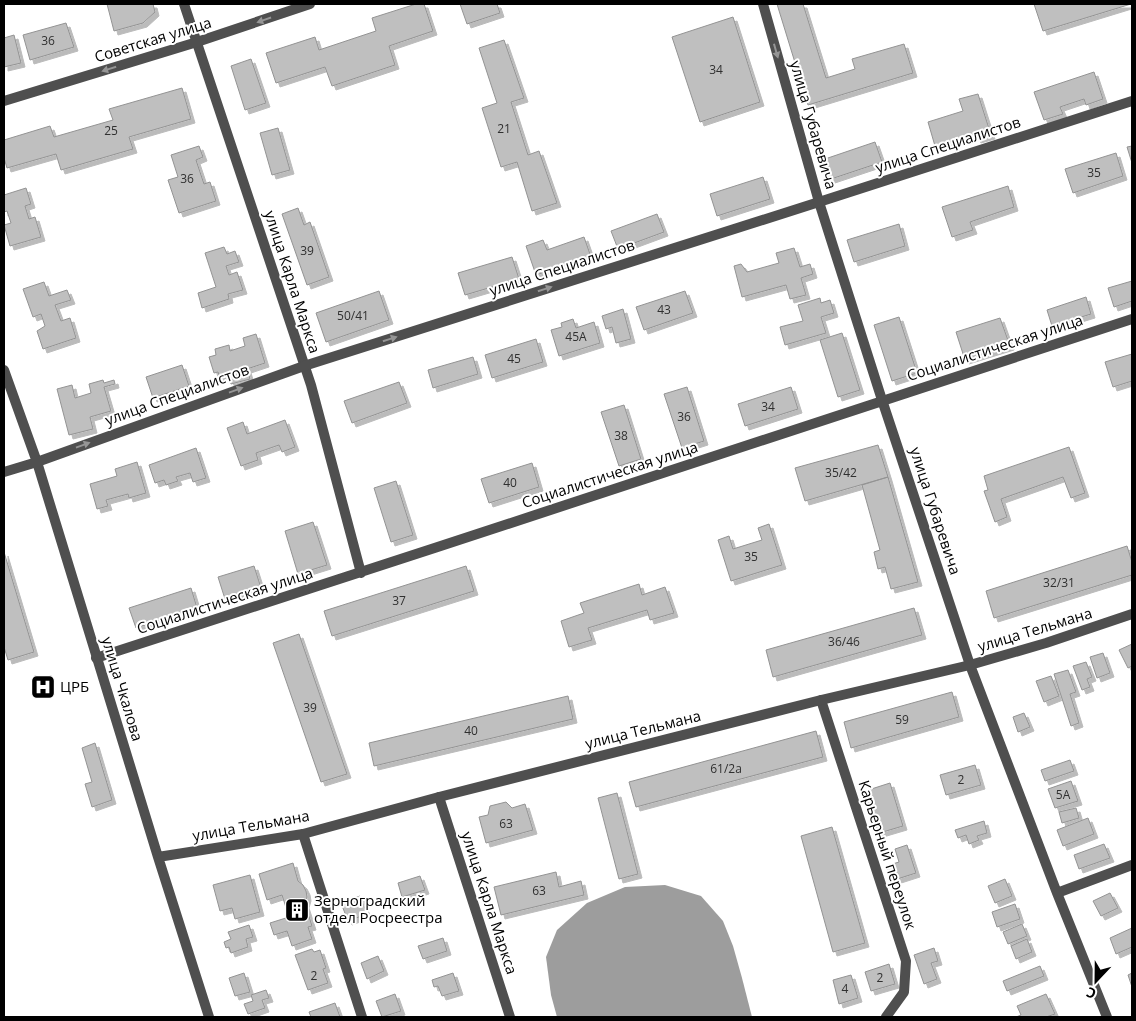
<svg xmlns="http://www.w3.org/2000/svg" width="1136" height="1021" font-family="'Open Sans',sans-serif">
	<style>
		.water { fill: #9d9d9d }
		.building { fill: #bfbfbf; stroke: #939393; filter: url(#shadow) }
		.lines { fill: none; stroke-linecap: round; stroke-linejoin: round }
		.minor { stroke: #4f4f4f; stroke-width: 10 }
		.tertiary { stroke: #4f4f4f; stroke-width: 10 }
		.oneway { fill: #959595 }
		.labels { text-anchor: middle; stroke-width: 4; stroke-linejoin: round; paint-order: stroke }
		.number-label { font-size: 12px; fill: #303030 }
		.street-label { font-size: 15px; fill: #000; stroke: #fff }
		.poi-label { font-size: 15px; fill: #000; stroke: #fff; text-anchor: start }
	</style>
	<defs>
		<filter id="shadow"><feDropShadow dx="4" dy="4" stdDeviation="0" flood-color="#0004"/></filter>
	</defs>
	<rect width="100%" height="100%" fill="#fff"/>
	<path class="water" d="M665 885 701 896 723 921 733 946 742 978 752 1017H557L551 995 546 957 557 930 587 903 625 887Z"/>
	<path class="building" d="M107 4H153L155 12 143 23 114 31Z
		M416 4H424L433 31 389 46 395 65 332 86 325 67 276 83 266 53 315 37 319 50 376 31 372 18Z
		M460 4H497L500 13 467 24Z
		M777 4H803L826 78 855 69 852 59 904 44 913 73 808 105Z
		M1034 4H1131L1043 31Z
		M733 17 760 102 700 122 672 37Z
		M66 23 74 47 30 60 23 35Z
		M14 35 21 63 4 67V38Z
		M504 40 524 98 511 102 528 155 539 151 557 203 532 211 517 162 501 167 482 108 497 103 479 48Z
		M251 59 266 103 245 110 231 66Z
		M1094 72 1103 99 1086 105 1084 99 1060 107 1063 114 1044 120 1034 92Z
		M182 88 191 119 129 137 133 149 61 170 56 154 7 168 4 158V140L50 126 54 137 113 120 109 109Z
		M978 94 991 135 977 139 975 134 935 146 928 122 963 111 959 99Z
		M278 128 290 170 272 175 260 133Z
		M875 142 882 162 828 180 822 160Z
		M199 146 203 157 196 160 204 184 210 182 216 201 179 213 168 180 178 177 171 155Z
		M1132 146V163L1127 147Z
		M1116 153 1123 176 1073 193 1065 169Z
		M763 177 770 199 717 216 710 194Z
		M1008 186 1014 207 970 222 973 230 952 237 942 207Z
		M26 188 31 204 25 206 29 219 35 217 41 237 10 246 4 225 11 223 7 211 4 212V195Z
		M298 208 304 225 310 222 329 277 307 285 282 214Z
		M657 214 664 232 618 249 611 231Z
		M899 224 905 246 854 262 847 240Z
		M584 237 591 257 536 275 526 246 543 240 547 250Z
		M224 247 227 254 235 251 239 262 226 266 229 275 237 272 243 290 228 294 229 299 202 308 198 293 216 287 205 253Z
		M794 248 800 267 810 264 813 274 801 278 806 295 790 299 786 285 742 297 734 266 741 264 747 272 779 263 776 253Z
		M512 257 519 279 465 295 458 273Z
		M1132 281V301L1114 307 1108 288Z
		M44 282 49 296 67 290 71 300 55 305 61 321 70 318 76 338 43 349 37 331 45 326 41 314 33 317 23 289Z
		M379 291 389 320 326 342 316 313Z
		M685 291 693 313 644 330 636 307Z
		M1086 297 1091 314 1052 326 1047 310Z
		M820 298 821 303 830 300 834 313 821 317 826 333 785 345 780 327 803 321 798 305Z
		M623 309 631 339 616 343 612 327 606 329 602 316Z
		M899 317 917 373 892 381 874 325Z
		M1000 318 1010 346 965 360 956 332Z
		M573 319 576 328 594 322 600 343 559 356 551 330 562 327 561 323Z
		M842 333 860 390 838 397 820 340Z
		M256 334 265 363 247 369 250 379 231 384 228 376 220 378 218 372 214 373 209 357 216 355 215 349 229 345 230 351 245 346 243 338Z
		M536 339 543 362 492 378 485 355Z
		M1132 354V381L1113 387 1105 362Z
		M473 357 478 374 433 388 428 370Z
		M182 365 189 386 153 398 146 377Z
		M103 380 104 383 114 380 115 384 104 387 111 411 90 417 93 429 69 435 57 389 72 385 75 398 91 393 89 384Z
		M399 382 407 403 352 423 344 401Z
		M687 387 704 441 682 448 664 394Z
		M791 387 798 409 745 426 738 404Z
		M624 405 641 459 619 466 601 412Z
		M285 420 295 447 282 452 279 445 256 453 258 460 241 466 227 428 243 422 247 434Z
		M878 445 888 477 805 501 795 468Z
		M1069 447 1085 493 1071 498 1063 477 1001 499 1007 517 995 522 984 491 988 490 984 476Z
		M196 448 206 478 193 482 190 473 176 477 178 481 166 485 164 480 155 483 149 465Z
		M137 462 146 493 129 498 128 494 106 500 108 506 97 509 90 484 117 476 115 469Z
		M532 463 539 487 489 503 481 479Z
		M888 477 918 582 891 589 885 567 878 569 874 552 880 550 862 485Z
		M396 481 413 535 391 542 374 488Z
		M313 522 327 565 298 574 285 531Z
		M769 524 782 565 731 581 718 540 729 536 733 549 762 540 758 528Z
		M1127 546 1132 562V575L994 618 986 591Z
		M4 552 34 652 8 660 4 647Z
		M254 566 261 588 225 599 218 577Z
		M466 566 474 591 332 636 324 611Z
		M639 584 642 595 665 587 674 613 650 620 647 610 588 628 592 640 569 647 561 621 584 613 580 603Z
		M191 588 197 608 136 628 129 608Z
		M914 608 922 635 773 677 766 650Z
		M299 634 347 774 321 782 273 643Z
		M1132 644V666L1128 668 1119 650Z
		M1103 653 1110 673 1097 678 1090 657Z
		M1086 662 1092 677 1087 679 1090 687 1082 690 1073 666Z
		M1068 670 1076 692 1070 694 1079 723 1071 726 1054 674Z
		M1051 676 1059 696 1044 702 1036 681Z
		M952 692 959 717 851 748 844 722Z
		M568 696 573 719 374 766 369 743Z
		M1024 713 1030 727 1018 732 1013 717Z
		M816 731 823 757 636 807 629 782Z
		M95 743 112 800 92 807 85 784 92 782 82 748Z
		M1070 760 1074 771 1045 781 1041 770Z
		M975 765 981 785 946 795 940 775Z
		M1071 781 1078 801 1055 808 1048 789Z
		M890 783 903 826 876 834 862 792Z
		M617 793 638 874 619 879 598 798Z
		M506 802 512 808 525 804 533 830 486 843 479 817 488 815 490 806Z
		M1076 808 1079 818 1062 823 1059 812Z
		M1088 818 1094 834 1063 846 1057 830Z
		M984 821 987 833 977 836 979 840 969 844 966 835 958 838 955 830Z
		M832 827 865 943 833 952 801 836Z
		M1104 844 1110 858 1079 869 1074 855Z
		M907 845 916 873 891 881 886 866 899 862 895 849Z
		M293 863 298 881 303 885 306 891 307 897 305 904 312 926 308 927 312 939 292 946 287 931 274 935 270 923 289 917 282 895 267 900 259 874Z
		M556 872 559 887 581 881 584 895 501 915 494 887Z
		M250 875 260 912 235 919 232 908 220 911 213 885Z
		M420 876 425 890 402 897 398 883Z
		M1005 879 1012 896 995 903 988 886Z
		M1110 893 1118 908 1101 916 1093 901Z
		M360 896 367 914 348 921 341 903Z
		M1015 904 1020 919 997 927 992 912Z
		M1022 924 1027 936 1008 944 1003 932Z
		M249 925 253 937 246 939 248 947 231 953 229 947 226 948 224 942 231 939 228 932Z
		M1132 928V947L1116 954 1110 938Z
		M443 938 447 951 423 959 418 946Z
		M1027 939 1032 952 1016 959 1011 946Z
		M934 948 938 961 931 963 937 979 924 984 914 955Z
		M312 949 314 952 320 950 326 968 323 969 328 983 308 990 295 955Z
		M378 956 384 971 367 979 361 963Z
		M889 964 895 984 871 991 865 972Z
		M1040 966 1044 976 1007 991 1003 981Z
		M244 973 250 992 235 996 229 978Z
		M453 973 459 991 442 996 438 986 434 987 432 980Z
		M1132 973V987L1128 975Z
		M851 975 858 998 839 1004 833 980Z
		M266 990 269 998 262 1000 265 1008 248 1014 244 1004 253 1001 251 995Z
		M395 994 401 1011 382 1017 376 1001Z
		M1046 994 1055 1014 1046 1017H1016L1021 1015 1017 1006Z
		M335 1003 340 1017H311L309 1012Z"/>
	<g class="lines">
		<path class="minor" d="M184 4 311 385 361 573
			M763 4 819 202 882 400 970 665 1057 893 1107 1017
			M96 658C442 547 787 431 1132 319
			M821 700 906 961 904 992 886 1017
			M439 797 510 1017
			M303 834 362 1017
			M1057 893 1132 865"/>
		<path class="tertiary" d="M4 101 197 42 310 4
			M4 370 37 462 158 857 209 1017
			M4 472 37 462 304 366 819 202 1132 101
			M158 857 303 834 439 797 821 700 970 665 1046 643 1132 614"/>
	</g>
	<defs><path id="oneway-solid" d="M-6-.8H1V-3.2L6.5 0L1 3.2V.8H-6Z" transform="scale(1.25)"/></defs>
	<g class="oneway">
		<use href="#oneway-solid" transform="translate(264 20) rotate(161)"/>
		<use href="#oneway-solid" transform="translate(776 51) rotate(74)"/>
		<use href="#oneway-solid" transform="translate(109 69) rotate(163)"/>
		<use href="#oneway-solid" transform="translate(545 289) rotate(-18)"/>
		<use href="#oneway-solid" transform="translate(390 339) rotate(-18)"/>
		<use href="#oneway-solid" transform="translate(236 390) rotate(-20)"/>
		<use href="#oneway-solid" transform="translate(83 445) rotate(-20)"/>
	</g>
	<defs>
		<symbol id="hospital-square" viewBox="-11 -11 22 22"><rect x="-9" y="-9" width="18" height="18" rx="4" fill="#000" stroke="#fff"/><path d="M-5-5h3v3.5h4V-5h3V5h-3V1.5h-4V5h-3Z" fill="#fff"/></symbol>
		<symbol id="building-square" viewBox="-11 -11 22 22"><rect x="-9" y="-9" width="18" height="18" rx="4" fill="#000" stroke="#fff"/><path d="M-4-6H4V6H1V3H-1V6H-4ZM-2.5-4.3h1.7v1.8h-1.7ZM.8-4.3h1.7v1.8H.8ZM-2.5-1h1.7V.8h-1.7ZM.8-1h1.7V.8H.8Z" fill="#fff"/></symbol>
	</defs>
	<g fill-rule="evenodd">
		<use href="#hospital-square" x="29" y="673" width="28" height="28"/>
		<use href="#building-square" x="283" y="896" width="28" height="28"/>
	</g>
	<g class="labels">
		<g class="number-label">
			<text x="48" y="45">36</text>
			<text x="716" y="74">34</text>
			<text x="504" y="133">21</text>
			<text x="111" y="135">25</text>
			<text x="1094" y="177">35</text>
			<text x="187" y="183">36</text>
			<text x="307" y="255">39</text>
			<text x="664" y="314">43</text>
			<text x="353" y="320">50/41</text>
			<text x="576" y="341">45А</text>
			<text x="514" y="363">45</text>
			<text x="768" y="411">34</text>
			<text x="684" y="421">36</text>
			<text x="621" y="440">38</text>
			<text x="841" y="477">35/42</text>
			<text x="510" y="487">40</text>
			<text x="751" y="561">35</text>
			<text x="1059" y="587">32/31</text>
			<text x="399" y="605">37</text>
			<text x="844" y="646">36/46</text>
			<text x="310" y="712">39</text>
			<text x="902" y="724">59</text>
			<text x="471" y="735">40</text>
			<text x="726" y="773">61/2а</text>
			<text x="961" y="784">2</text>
			<text x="1063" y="799">5А</text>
			<text x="506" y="828">63</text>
			<text x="539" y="895">63</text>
			<text x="314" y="980">2</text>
			<text x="880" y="982">2</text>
			<text x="845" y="993">4</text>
		</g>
		<g class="street-label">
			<text transform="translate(153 40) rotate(-17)" y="5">Советская улица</text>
			<text transform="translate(813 125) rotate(74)" y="5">улица Губаревича</text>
			<text transform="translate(948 145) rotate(-18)" y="5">улица Специалистов</text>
			<text transform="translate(562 268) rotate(-18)" y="5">улица Специалистов</text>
			<text transform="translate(292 282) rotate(72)" y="5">улица Карла Маркса</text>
			<text transform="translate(995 348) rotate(-18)" y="5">Социалистическая улица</text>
			<text transform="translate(177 395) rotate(-20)" y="5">улица Специалистов</text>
			<text transform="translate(610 475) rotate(-18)" y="5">Социалистическая улица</text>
			<text transform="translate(935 511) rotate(72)" y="5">улица Губаревича</text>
			<text transform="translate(225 601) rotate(-18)" y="5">Социалистическая улица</text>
			<text transform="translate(1035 630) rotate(-17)" y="5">улица Тельмана</text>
			<text transform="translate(122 689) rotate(73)" y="5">улица Чкалова</text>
			<text transform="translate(643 730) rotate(-14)" y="5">улица Тельмана</text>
			<text transform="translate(251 826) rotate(-10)" y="5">улица Тельмана</text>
			<text transform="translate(887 855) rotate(72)" y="5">Карьерный переулок</text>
			<text transform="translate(489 903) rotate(72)" y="5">улица Карла Маркса</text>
		</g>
		<g class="poi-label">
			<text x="60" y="692">ЦРБ</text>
			<text x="314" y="906">Зерноградский<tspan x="314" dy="17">отдел Росреестра</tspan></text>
		</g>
	</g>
	<rect width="1136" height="1021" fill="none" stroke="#000000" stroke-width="10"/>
	<g transform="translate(1096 981) rotate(202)" stroke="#ffffff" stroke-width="4" paint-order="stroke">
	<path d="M0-4L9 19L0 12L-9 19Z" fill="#000000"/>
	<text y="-8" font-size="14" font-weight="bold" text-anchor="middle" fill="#000000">С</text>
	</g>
</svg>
